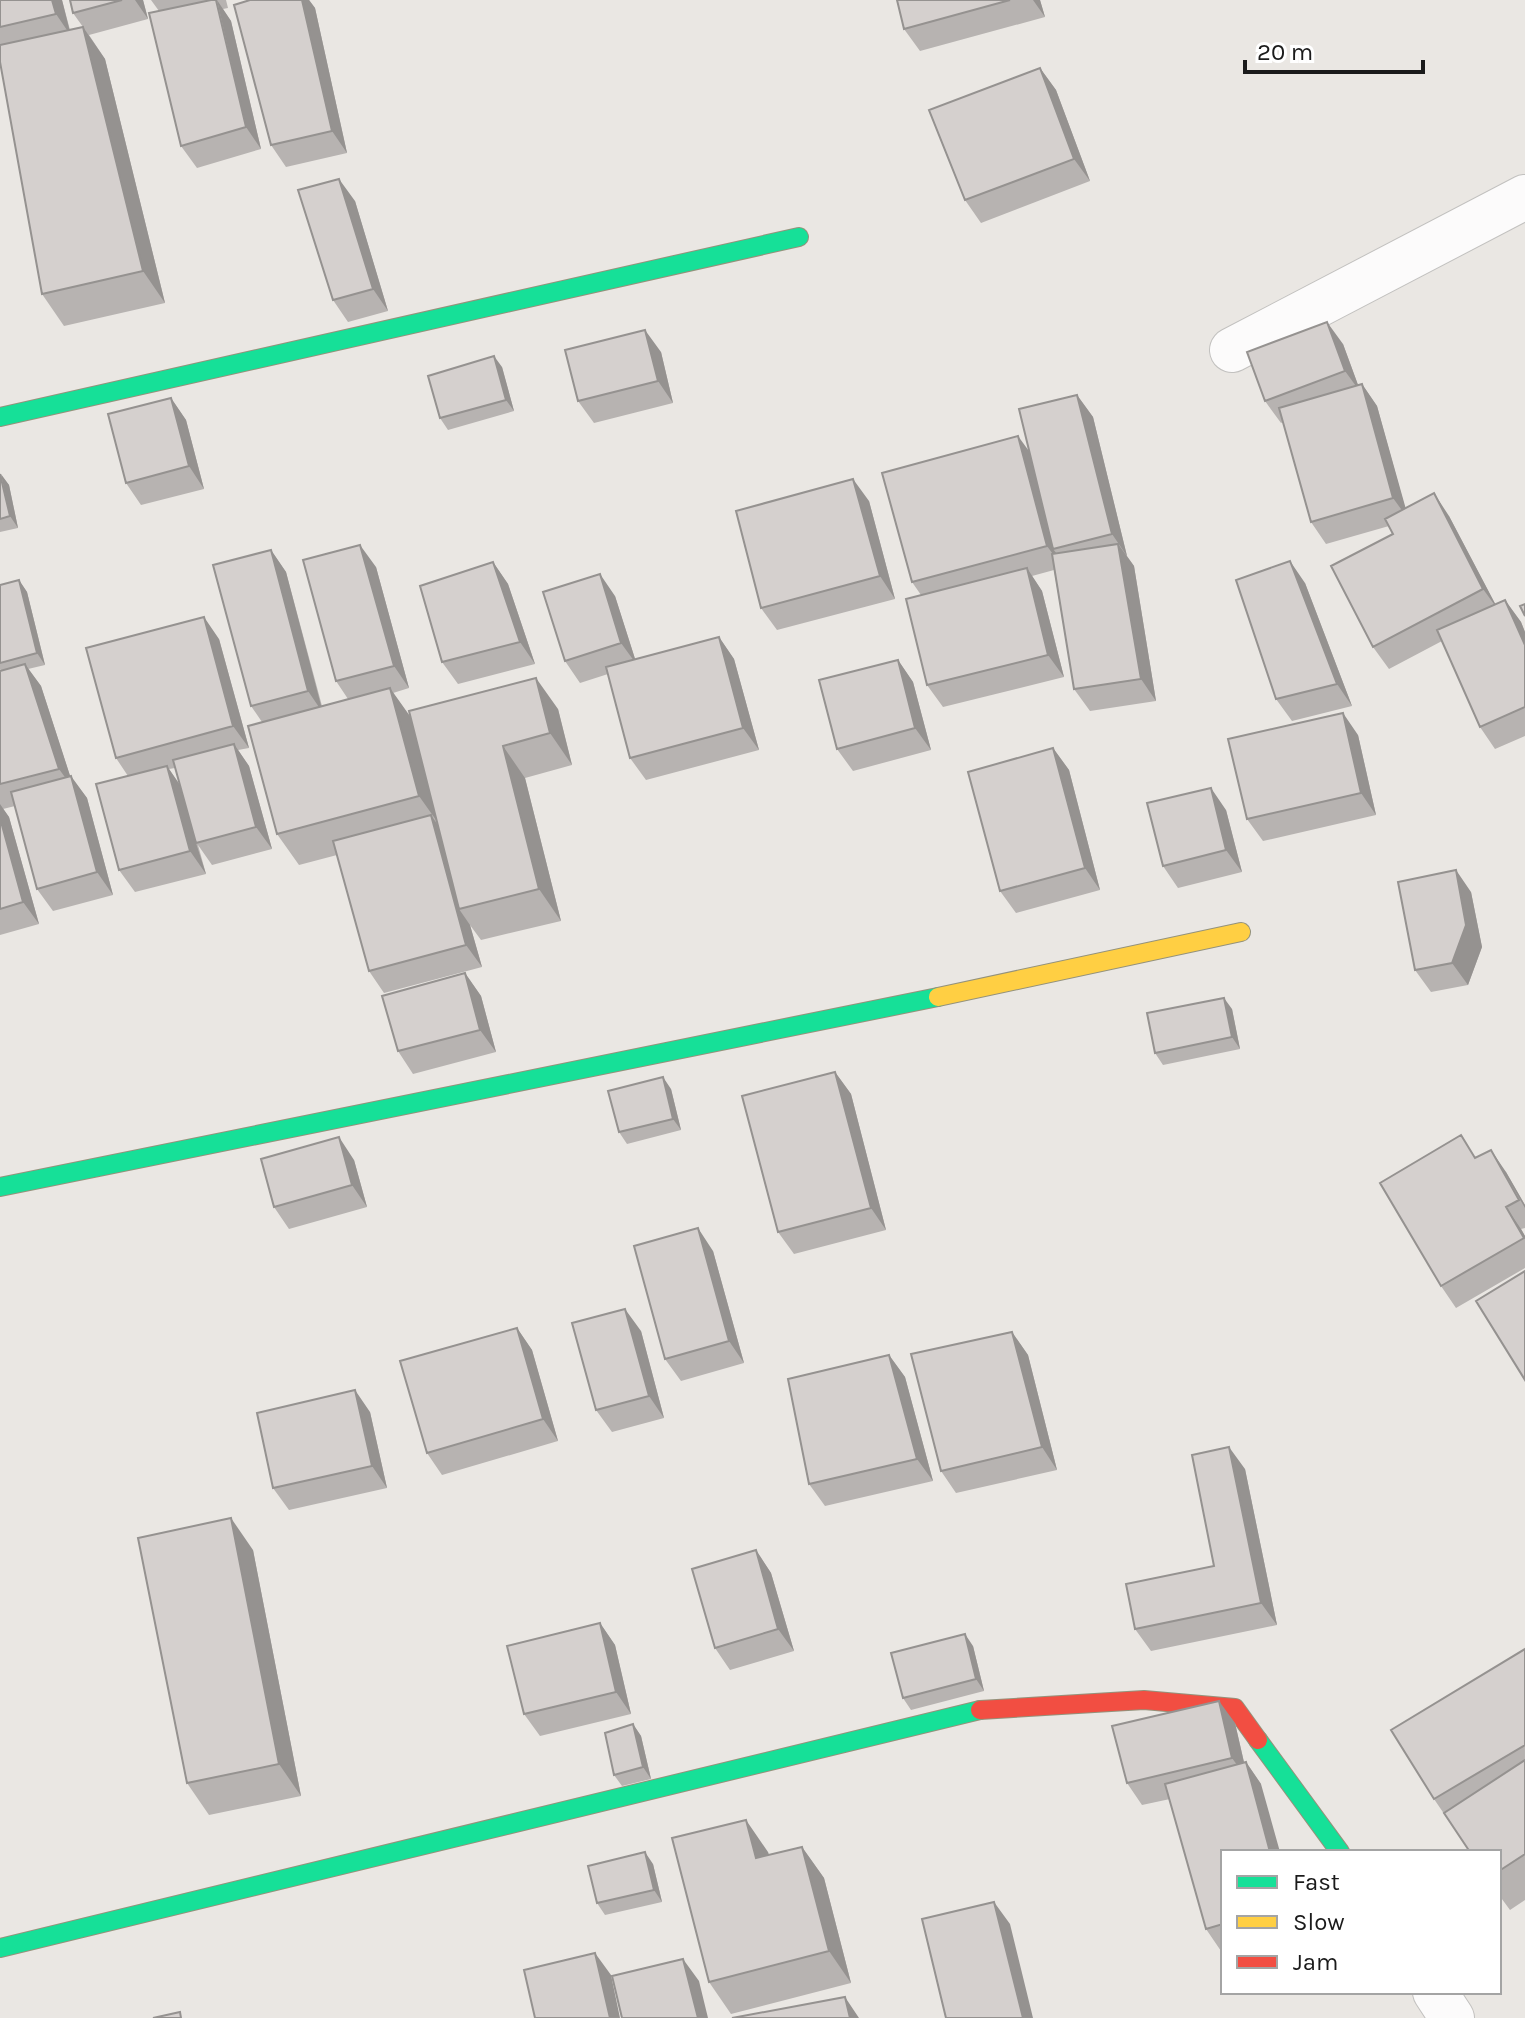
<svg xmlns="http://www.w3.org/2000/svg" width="1525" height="2018" font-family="Karla,sans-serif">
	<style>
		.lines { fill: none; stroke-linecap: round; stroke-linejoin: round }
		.street-casing { stroke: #c2c1bf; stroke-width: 46 }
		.fast-casing { stroke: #94927b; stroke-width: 20 }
		.slow-casing { stroke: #94927b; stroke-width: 20 }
		.jam-casing { stroke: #94927b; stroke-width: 20 }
		.street { stroke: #fcfbfb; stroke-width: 44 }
		.fast { stroke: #16e098; stroke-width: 18 }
		.slow { stroke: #ffcf43; stroke-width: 18 }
		.jam { stroke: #f24e42; stroke-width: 18 }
		.wall { fill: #b7b3b1; fill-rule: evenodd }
		.shaded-wall { fill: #959290 }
		.building { fill: #d5d0ce; stroke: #959290; stroke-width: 2 }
	</style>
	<rect width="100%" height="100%" fill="#eae7e3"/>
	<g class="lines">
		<defs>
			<path id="street" d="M1232 350 1525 197
				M1435 1992 1452 2018"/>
			<path id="fast" d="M0 417 799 237
				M0 1187 938 997
				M1258 1740 1340 1852
				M0 1948 980 1710"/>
			<path id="slow" d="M938 997 1241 932"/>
			<path id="jam" d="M980 1710 1144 1700 1235 1708 1258 1740"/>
		</defs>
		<use href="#street" class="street-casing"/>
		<use href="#fast" class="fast-casing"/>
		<use href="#slow" class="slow-casing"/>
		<use href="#jam" class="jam-casing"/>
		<use href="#street" class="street"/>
		<use href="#fast" class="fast"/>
		<use href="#slow" class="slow"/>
		<use href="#jam" class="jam"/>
	</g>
	<path class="wall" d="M0 0H62L70 30 83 27 73 13 70 0H143L148 19 89 35 105 59 165 303 64 326 42 294 0 62Z
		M151 0H226L228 8 223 9 231 21 261 149 197 168 181 146 159 11Z
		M250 0H309L315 8 347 153 286 167 271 145Z
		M897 0H1040L1045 17 920 51 904 29Z
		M1040 68 1056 90 1090 181 981 223 965 200Z
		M355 201 388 311 348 322 333 300Z
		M1343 344 1358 385 1362 384 1377 406 1405 508 1449 516 1495 604 1505 600 1521 622 1525 632V736L1495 749 1480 727 1442 641 1389 669 1373 647 1393 534 1389 526 1326 544 1311 522 1283 422 1281 423 1265 401Z
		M661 352 673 403 594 423 578 401Z
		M502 367 514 411 448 430 440 418Z
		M1077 395 1093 417 1127 556 1134 566 1156 701 1090 711 1074 689 1054 570 1032 576 1042 591 1064 677 943 707 927 685 921 595 912 582 1029 452Z
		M171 398 186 420 204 489 141 505 126 483Z
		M0 474 9 485 18 528 0 532Z
		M869 501 895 599 777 630 761 608Z
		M271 550 286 572 322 706 348 699 336 681 376 567 409 688 393 693 410 717 558 709 572 765 525 778 561 921 481 940 470 925 482 967 384 993 369 971 337 855 299 865 277 834 262 722 251 706Z
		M493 562 508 584 535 664 458 684 442 662Z
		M19 580 27 592 45 665 28 669 41 686 70 776 87 798 113 895 53 911 37 889 15 806 3 809 9 817 39 924 0 935V671H1L0 669V585Z
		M1305 583 1352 706 1292 721 1276 699Z
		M615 596 635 659 719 637 734 659 759 750 646 780 630 758 608 674 580 683 565 661Z
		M219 639 249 748 238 750 249 766 272 849 212 865 198 845 206 874 135 892 119 870 128 776 116 758ZM175 768 180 785 169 769Z
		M898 660 913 682 931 750 853 771 837 749Z
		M1358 735 1376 815 1263 841 1247 819Z
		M1053 748 1069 770 1100 890 1016 913 1000 891Z
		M1226 810 1242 872 1178 888 1163 866Z
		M1471 892 1482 947 1468 985 1431 992 1415 970Z
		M465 973 481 996 496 1052 413 1074 398 1051Z
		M1232 1009 1240 1049 1163 1065 1155 1053Z
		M835 1072 851 1094 886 1230 794 1254 778 1232Z
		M671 1089 681 1130 627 1144 619 1132Z
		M1477 1157 1506 1172 1525 1205V1228L1521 1229 1525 1236V1268L1456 1308 1441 1286Z
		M354 1160 367 1207 289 1229 274 1207Z
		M713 1251 744 1363 681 1381 665 1359Z
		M517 1328 532 1350 558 1441 442 1475 427 1453Z
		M641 1331 664 1418 612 1432 596 1410Z
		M1012 1332 1028 1355 1057 1470 956 1493 941 1471Z
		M889 1355 905 1377 933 1481 825 1506 809 1484Z
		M370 1412 387 1488 289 1510 273 1488Z
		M1245 1469 1277 1625 1151 1651 1135 1629 1214 1566Z
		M253 1550 301 1796 209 1815 187 1783Z
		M756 1550 771 1573 794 1651 730 1670 715 1648Z
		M600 1623 615 1645 631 1714 540 1736 524 1714Z
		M973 1646 984 1691 911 1710 903 1698Z
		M1525 1649V1900L1510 1910 1499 1895V1852H1470L1434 1799Z
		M1235 1723 1244 1762H1246L1261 1784 1223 1852V1950L1221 1951 1206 1929 1170 1799 1142 1805 1127 1783Z
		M633 1724 641 1736 651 1779 622 1786 614 1775Z
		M802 1847 824 1878 851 1983 731 2014 709 1982 768 1852 769 1855Z
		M653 1864 662 1902 605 1915 597 1903Z"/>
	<path class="shaded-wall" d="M52 0H62L71 36 56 14Z
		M135 0H143L148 19Z
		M217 0 231 21 261 149 246 127Z
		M302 0H309L315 8 347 153 332 131Z
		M1033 0H1040L1045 17Z
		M83 27 105 59 165 303 143 271Z
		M1040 68 1056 90 1090 181 1074 159Z
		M339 179 355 201 388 311 373 289Z
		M1327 322 1343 344 1361 393 1345 371Z
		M645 330 661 352 673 403 658 381Z
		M494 356 502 367 514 411 506 400Z
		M1362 384 1377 406 1409 520 1393 498Z
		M1077 395 1093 417 1127 556 1112 534Z
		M171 398 186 420 204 489 189 466Z
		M1018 436 1034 458 1053 549 1061 559 1063 568 1047 546Z
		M1 474 9 485 18 528 10 516Z
		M853 479 869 501 895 599 880 576Z
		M1434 493 1449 516 1499 611 1483 589Z
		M1118 544 1134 566 1156 701 1141 679Z
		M360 545 376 567 409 688 394 666Z
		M271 550 286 572 323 713 308 691Z
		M1290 561 1305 583 1352 706 1337 684Z
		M493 562 508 584 535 664 520 642Z
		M1027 568 1042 591 1064 677 1048 655Z
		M600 574 615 596 637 665 621 643Z
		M19 580 27 592 45 665 37 653Z
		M1505 600 1521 622 1525 632V645Z
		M204 617 219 639 249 748 233 726Z
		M719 637 734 659 759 750 743 728Z
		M898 660 913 682 931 750 915 728Z
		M25 664 41 686 75 791 59 769Z
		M536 678 558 709 572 765 550 733Z
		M390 688 412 719 441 827 419 796Z
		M1343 713 1358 735 1376 815 1361 793Z
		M234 744 249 766 272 849 256 827Z
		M503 746 525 778 561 921 539 889Z
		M1053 748 1069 770 1100 890 1085 868Z
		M167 766 182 788 196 843 206 874 190 851Z
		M71 776 87 798 113 895 97 872Z
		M1211 788 1226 810 1242 872 1226 850Z
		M0 804 9 817 39 924 23 902 0 818Z
		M431 815 446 837 459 909 470 925 482 967 466 945Z
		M1456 870 1471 892 1482 947 1468 985 1452 963Z
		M465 973 481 996 496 1052 480 1030Z
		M1224 998 1232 1009 1240 1049 1232 1037Z
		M835 1072 851 1094 886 1230 871 1208Z
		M663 1077 671 1089 681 1130 673 1119Z
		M339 1137 354 1160 367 1207 352 1185Z
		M1491 1150 1506 1172 1525 1205V1208Z
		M1506 1207 1521 1229 1525 1236V1239Z
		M698 1228 713 1251 744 1363 729 1341Z
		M625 1309 641 1331 664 1418 649 1396Z
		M517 1328 532 1350 558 1441 543 1419Z
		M1012 1332 1028 1355 1057 1470 1042 1447Z
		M889 1355 905 1377 933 1481 917 1459Z
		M355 1390 370 1412 387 1488 372 1466Z
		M1229 1447 1245 1469 1277 1625 1261 1603Z
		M231 1518 253 1550 301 1796 279 1764Z
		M756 1550 771 1573 794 1651 778 1629Z
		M600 1623 615 1645 631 1714 616 1692Z
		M965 1634 973 1646 984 1691 976 1679Z
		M1219 1701 1235 1723 1248 1780 1232 1758Z
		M633 1724 641 1736 651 1779 643 1767Z
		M1246 1762 1261 1784 1280 1852H1270Z
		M746 1820 768 1852 778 1890 756 1858Z
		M802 1847 824 1878 851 1983 829 1951Z
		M645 1852 653 1864 662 1902 654 1890Z
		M994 1902 1010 1924 1033 2018H1023Z
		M595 1953 611 1975 620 2018H610Z
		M683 1959 699 1981 708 2018H698Z
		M845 1997 859 2018H850Z"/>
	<path class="building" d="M0 0H52L56 14 0 27Z
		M70 0H122L73 13Z
		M211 0H216L246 127 181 146 149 13Z
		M250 0H302L332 131 271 145 234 5Z
		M897 0H1010L904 29Z
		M83 27 143 271 42 294 0 62V45Z
		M1040 68 1074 159 965 200 929 110Z
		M339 179 373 289 333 300 298 190Z
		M1327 322 1345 371 1265 401 1247 352Z
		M645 330 658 381 578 401 565 350Z
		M494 356 506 400 440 418 428 376Z
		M1362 384 1393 498 1311 522 1279 408Z
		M1077 395 1112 534 1053 549 1019 409Z
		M171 398 189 466 126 483 108 414Z
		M1018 436 1047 546 912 582 882 473Z
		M0 474 10 516 0 519Z
		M853 479 880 576 761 608 736 511Z
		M1434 493 1483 589 1373 647 1331 566 1393 534 1385 519Z
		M1118 544 1141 679 1074 689 1052 554Z
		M360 545 394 666 336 681 303 560Z
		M271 550 308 691 251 706 213 565Z
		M1290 561 1337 684 1276 699 1236 580Z
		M493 562 520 642 442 662 420 586Z
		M1027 568 1048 655 927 685 906 599Z
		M600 574 621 643 565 661 543 592Z
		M19 580 37 653 0 663V585Z
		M1505 600 1525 645V707L1480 727 1437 630Z
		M1525 604V616L1520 606Z
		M204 617 233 726 116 758 86 648Z
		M719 637 743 728 630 758 606 667Z
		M898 660 915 728 837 749 819 680Z
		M25 664 59 769 0 784V671Z
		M536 678 550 733 503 746 539 889 459 909 409 711Z
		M390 688 419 796 277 834 248 726Z
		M1343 713 1361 793 1247 819 1228 739Z
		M234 744 256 827 196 843 173 760Z
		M1053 748 1085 868 1000 891 968 772Z
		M167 766 190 851 119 870 96 784Z
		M71 776 97 872 37 889 11 792Z
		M1211 788 1226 850 1163 866 1147 803Z
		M431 815 466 945 369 971 333 841Z
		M0 818 23 902 0 909Z
		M1456 870 1466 925 1452 963 1415 970 1398 882Z
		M465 973 480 1030 398 1051 382 996Z
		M1224 998 1232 1037 1155 1053 1147 1013Z
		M835 1072 871 1208 778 1232 742 1096Z
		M663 1077 673 1119 619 1132 608 1091Z
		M1461 1135 1475 1158 1491 1150 1519 1200 1506 1207 1524 1238 1441 1286 1380 1183Z
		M339 1137 352 1185 274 1207 261 1159Z
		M698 1228 729 1341 665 1359 634 1246Z
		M1525 1271V1380L1476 1301Z
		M625 1309 649 1396 596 1410 572 1323Z
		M517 1328 543 1419 427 1453 400 1361Z
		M1012 1332 1042 1447 941 1471 911 1354Z
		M889 1355 917 1459 809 1484 788 1379Z
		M355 1390 372 1466 273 1488 257 1413Z
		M1229 1447 1261 1603 1135 1629 1126 1584 1214 1566 1192 1455Z
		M231 1518 279 1764 187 1783 138 1538Z
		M756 1550 778 1629 715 1648 692 1569Z
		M600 1623 616 1692 524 1714 507 1646Z
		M965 1634 976 1679 903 1698 891 1653Z
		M1525 1649V1745L1434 1799 1391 1730Z
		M1219 1701 1232 1758 1127 1783 1112 1726Z
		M633 1724 643 1767 614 1775 605 1733Z
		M1525 1760V1854L1499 1871V1852H1470L1444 1813Z
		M1246 1762 1270 1852H1223V1924L1206 1929 1165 1784Z
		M746 1820 756 1858 802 1847 829 1951 709 1982 672 1838Z
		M645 1852 654 1890 597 1903 588 1866Z
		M994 1902 1023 2018H946L922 1919Z
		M595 1953 610 2018H535L524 1970Z
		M683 1959 698 2018H622L612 1976Z
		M845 1997 850 2018H732Z
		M180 2012 181 2018H153Z"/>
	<rect x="1221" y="1850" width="280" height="144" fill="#ffffff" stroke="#a4a4a4" stroke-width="2"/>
	<rect x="1237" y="1876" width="40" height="12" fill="#16e098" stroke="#a4a4a4" stroke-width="2"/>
	<text x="1293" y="1890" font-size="24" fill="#1b1b1b">Fast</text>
	<rect x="1237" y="1916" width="40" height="12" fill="#ffcf43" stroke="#a4a4a4" stroke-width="2"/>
	<text x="1293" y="1930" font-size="24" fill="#1b1b1b">Slow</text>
	<rect x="1237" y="1956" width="40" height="12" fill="#f24e42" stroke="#a4a4a4" stroke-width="2"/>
	<text x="1293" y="1970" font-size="24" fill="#1b1b1b">Jam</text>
	<path d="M1245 60v12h178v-12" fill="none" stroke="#1b1b1b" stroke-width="4"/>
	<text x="1257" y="60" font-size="24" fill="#1b1b1b" stroke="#ffffff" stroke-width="6" paint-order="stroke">20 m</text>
</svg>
